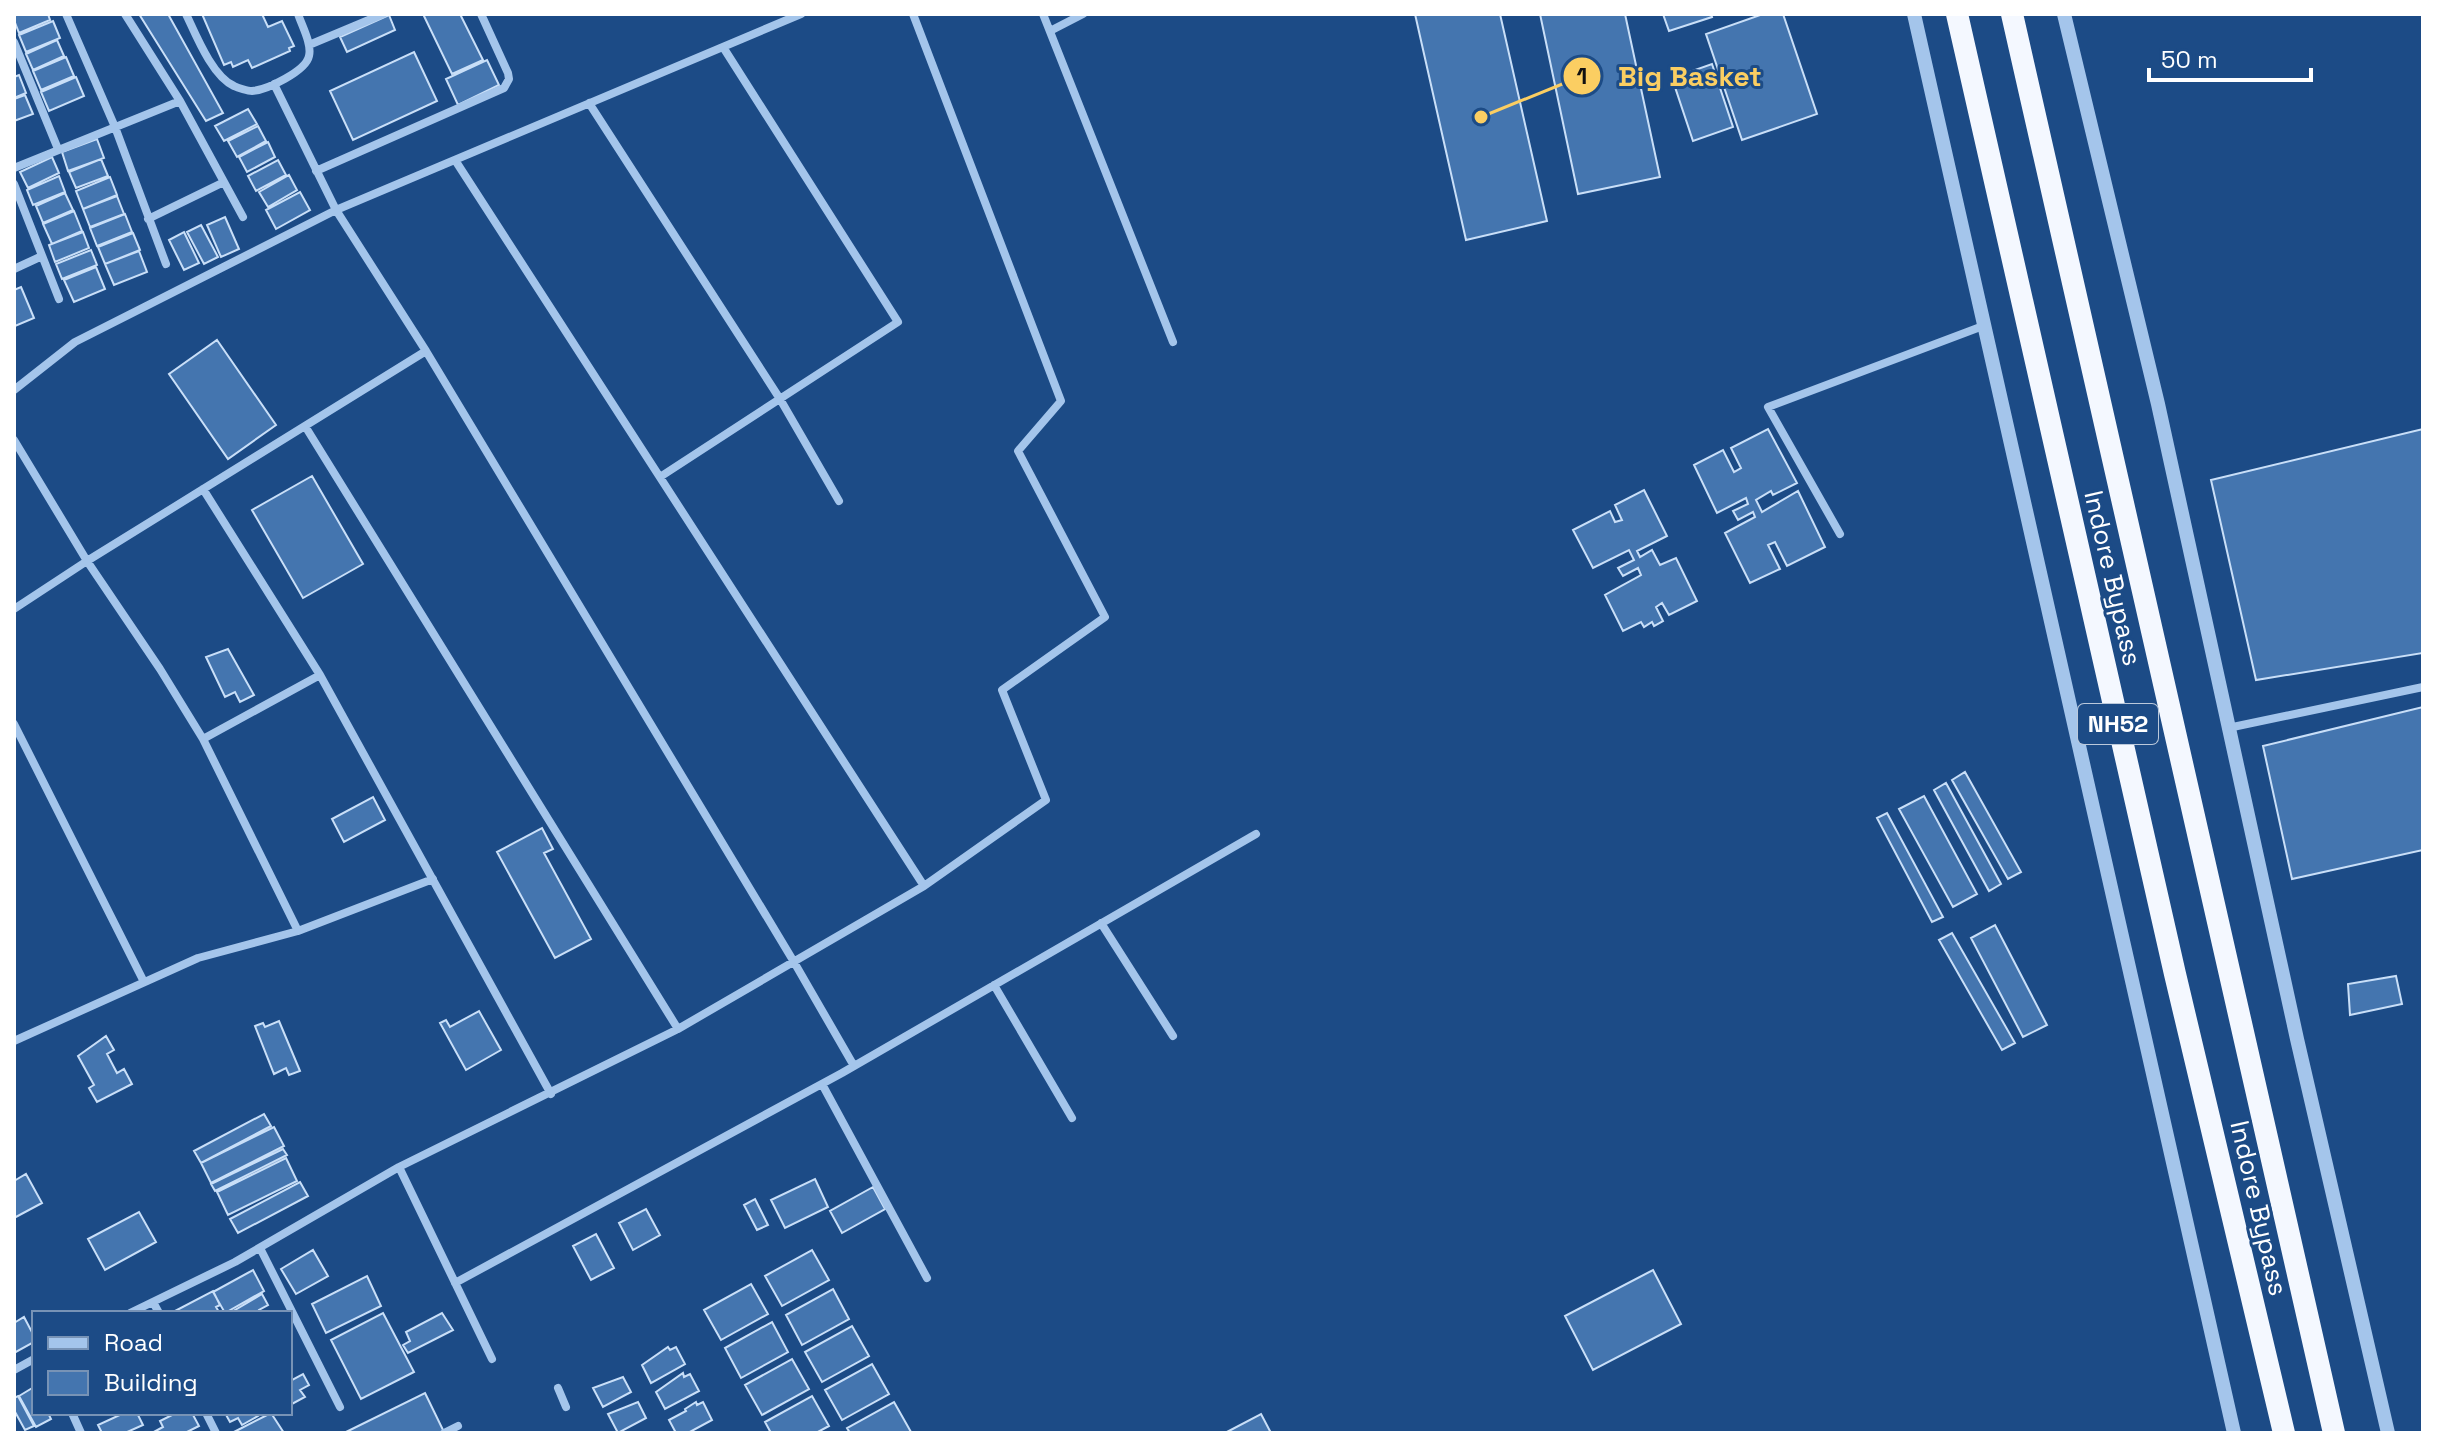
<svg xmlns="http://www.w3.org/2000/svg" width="2437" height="1447" font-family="'Space Grotesk',sans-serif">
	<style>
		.building { fill: #4475af; stroke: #c9dff8; stroke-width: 2 }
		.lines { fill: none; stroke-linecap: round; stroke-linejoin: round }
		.minor { stroke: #a4c5eb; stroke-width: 8 }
		.tertiary { stroke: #a4c5eb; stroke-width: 14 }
		.trunk { stroke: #f4f8ff; stroke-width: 22 }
		.labels { text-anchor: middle; stroke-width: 6; stroke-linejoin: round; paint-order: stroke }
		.shield { fill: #1c4b86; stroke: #bbc9db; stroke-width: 2 }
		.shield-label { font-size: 24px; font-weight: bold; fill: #fff }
		.street-label { font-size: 26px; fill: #fff; stroke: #1c4b86 }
		.leader { fill: none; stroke: #fbce62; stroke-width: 3 }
		.callout-dot { fill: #fbce62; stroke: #1c4b86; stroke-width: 3 }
		.mark-label { font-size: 24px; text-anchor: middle; font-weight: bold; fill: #111 }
		.callout-label { font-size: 28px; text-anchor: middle; font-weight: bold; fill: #fbce62; stroke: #1c4b86; stroke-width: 6; stroke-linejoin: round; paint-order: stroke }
	</style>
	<rect width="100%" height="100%" fill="#1c4b86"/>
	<path class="building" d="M18 14H48L50 20 19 33 14 20V16Z
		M139 14H168L223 113 206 121Z
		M202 14H262L268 27 282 21 294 46 289 48 290 51 252 68 248 60 233 67 231 62 224 65Z
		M423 14H460L483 60 452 74Z
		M1415 14H1500L1547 221 1466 240Z
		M1540 14H1625L1660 177 1578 194Z
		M1663 14H1711L1712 17 1669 31Z
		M1763 14H1783L1817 114 1742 140 1706 34Z
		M389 15 395 30 347 52 340 37Z
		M53 21 60 38 26 52 19 35Z
		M57 40 64 56 33 70 26 54Z
		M414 52 437 101 353 140 330 91Z
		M66 57 74 76 41 90 33 71Z
		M487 60 499 85 458 105 446 79Z
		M1712 64 1733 127 1693 141 1672 78Z
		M19 75 26 93 14 98V77Z
		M76 77 84 96 49 111 41 92Z
		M25 95 33 114 14 121V99Z
		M248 109 257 124 224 141 215 126Z
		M258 126 266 141 237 157 228 141Z
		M97 139 104 158 68 171 62 152Z
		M268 142 275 157 247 172 239 157Z
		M52 157 59 173 28 188 20 172Z
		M101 159 108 176 76 188 69 172Z
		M278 160 286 175 256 191 248 176Z
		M289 175 297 190 268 207 259 192Z
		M59 176 65 192 33 205 27 190Z
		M110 177 117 195 83 209 76 191Z
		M300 192 310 210 276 229 266 210Z
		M65 193 73 210 43 223 36 206Z
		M117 196 124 214 90 227 83 209Z
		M74 211 82 231 52 244 43 224Z
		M125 214 132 232 97 246 90 228Z
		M225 217 239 249 221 257 207 225Z
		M201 225 218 257 204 264 187 232Z
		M83 232 89 248 55 262 49 245Z
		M184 232 199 263 184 270 169 240Z
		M133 233 140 250 105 264 98 247Z
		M91 250 97 265 62 279 56 264Z
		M139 251 147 272 114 285 105 264Z
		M96 267 105 289 74 302 64 280Z
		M21 287 34 318 15 326 14 290Z
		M217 340 276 425 228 459 169 374Z
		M1768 429 1797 483 1773 495 1771 491 1756 500 1762 512 1798 491 1825 547 1787 566 1775 542 1768 545 1780 569 1750 583 1725 533 1755 517 1753 512 1738 520 1733 511 1748 504 1746 498 1717 513 1694 465 1723 450 1734 472 1741 468 1731 448Z
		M2423 429V653L2256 680 2211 480Z
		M312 476 363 564 303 598 252 510Z
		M1644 490 1667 536 1637 551 1640 557 1652 550 1660 565 1676 558 1697 601 1669 615 1662 603 1656 607 1663 621 1654 626 1652 622 1644 627 1641 622 1623 631 1605 595 1641 575 1638 568 1623 576 1618 568 1634 560 1629 550 1593 568 1573 530 1610 511 1615 522 1622 520 1615 505Z
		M228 649 254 695 240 702 235 692 225 697 206 657Z
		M2423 707V850L2292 879 2263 746Z
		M1965 772 2021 872 2008 879 1952 780Z
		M1946 783 2001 884 1989 891 1934 790Z
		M1924 796 1977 894 1953 907 1899 809Z
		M373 797 385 820 344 842 332 819Z
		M1887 813 1943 917 1932 922 1877 818Z
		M542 828 553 849 544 853 591 939 555 958 497 852Z
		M1995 925 2047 1025 2023 1037 1971 938Z
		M1952 933 2015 1043 2002 1050 1939 940Z
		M2396 976 2402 1004 2350 1015 2348 984Z
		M479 1011 501 1050 466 1070 440 1023 446 1020 450 1027Z
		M279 1021 300 1071 289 1075 286 1068 274 1074 255 1026 263 1023 265 1027Z
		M106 1036 114 1050 107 1054 117 1073 124 1069 132 1084 97 1102 89 1088 94 1085 78 1056Z
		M264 1114 271 1126 201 1163 194 1151Z
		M274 1127 284 1146 211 1183 201 1163Z
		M283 1149 287 1155 215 1191 211 1184Z
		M286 1158 297 1181 228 1215 217 1192Z
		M26 1174 42 1203 14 1218V1181Z
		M815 1179 828 1207 785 1228 771 1200Z
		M300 1182 308 1196 238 1233 230 1219Z
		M873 1187 885 1209 842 1233 830 1211Z
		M755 1199 768 1225 757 1230 744 1205Z
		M646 1209 660 1235 633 1250 619 1223Z
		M139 1212 156 1242 105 1270 88 1239Z
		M596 1234 614 1268 591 1280 573 1246Z
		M313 1250 328 1276 296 1294 281 1269Z
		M812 1250 829 1280 782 1306 765 1276Z
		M253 1270 264 1291 225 1313 213 1292Z
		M1653 1270 1681 1324 1593 1370 1565 1316Z
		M367 1276 381 1306 326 1333 312 1304Z
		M751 1284 768 1314 721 1340 704 1310Z
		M833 1289 849 1319 802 1345 786 1315Z
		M213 1291 220 1305 216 1307 219 1312 176 1313 175 1311Z
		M262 1294 268 1305 259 1310 260 1313H230Z
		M383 1313 414 1372 361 1399 331 1340Z
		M442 1313 453 1330 408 1353 403 1345 410 1341 406 1332Z
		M24 1317 34 1336V1342L14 1353V1323Z
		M772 1322 788 1352 741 1378 725 1348Z
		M852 1326 869 1356 822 1382 805 1352Z
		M668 1347 670 1350 676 1347 685 1364 651 1383 642 1365Z
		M792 1359 809 1389 762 1415 745 1385Z
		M872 1364 889 1394 842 1420 825 1390Z
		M683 1373 684 1377 690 1374 699 1391 665 1409 656 1392Z
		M303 1374 309 1385 300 1390 305 1397 290 1405V1381Z
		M623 1377 631 1392 603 1407 593 1388Z
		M34 1387V1413H48L51 1419 36 1427 19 1396Z
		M425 1393 444 1432 344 1433Z
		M18 1396 34 1426 25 1430 14 1410V1398Z
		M812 1396 829 1426 816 1433H771L765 1422Z
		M638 1402 646 1418 618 1433 608 1414Z
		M696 1402 697 1405 703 1402 712 1420 688 1433H676L669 1420 686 1411 685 1409Z
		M894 1402 911 1432 850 1433 847 1428Z
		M124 1413H137L143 1425 125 1433H102L98 1425Z
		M176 1413H192L199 1426 185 1433H152L163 1427 160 1421Z
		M225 1413H256L258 1416 242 1425 238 1418 230 1422Z
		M271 1413 284 1433H232Z
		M1261 1414 1271 1433H1225Z"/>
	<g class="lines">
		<path class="minor" d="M66 14 115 127 166 264
			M125 14 180 101 243 217
			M186 14C196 35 212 76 234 86 238 88 248 91 252 91 267 90 306 71 309 56 312 44 302 26 298 14
			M1043 14 1173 342
			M1050 31 1083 14
			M14 42 58 149
			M309 45 383 14
			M274 84 336 210 426 351 794 962 854 1066
			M589 103 780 399 839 501
			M455 160 924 886
			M14 168 180 101
			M316 171 504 88 509 79 508 73 481 14
			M14 184 59 299
			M148 219 224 182
			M14 269 42 256
			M426 351 87 561 160 669 203 739 320 675 551 1094
			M14 390 75 342 336 210 801 14
			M305 426 678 1029
			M14 440 87 561 14 609
			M660 477 898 322 723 47
			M203 489 320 675
			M1840 534 1768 407 1983 326
			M14 724 144 982
			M2228 728 2423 687
			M203 739 298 931 433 879
			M1101 923 1173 1036
			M994 985 1072 1118
			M14 1041 198 958 298 931
			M822 1084 927 1278
			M399 1167 492 1359
			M260 1248 340 1407
			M455 1283 842 1073 1256 834
			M153 1302 159 1313
			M130 1313 235 1262 399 1167 678 1029 924 886 1046 800 1002 690 1105 617 1018 451 1061 401 913 14
			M14 1370 34 1359
			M558 1388 566 1407
			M72 1413 81 1433
			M206 1413 216 1433
			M444 1433 458 1426"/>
		<path class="tertiary" d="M1914 14 2234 1433
			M2064 14 2158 404 2297 1039 2388 1433"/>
		<path class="trunk" d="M1957 14 2175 974 2284 1433
			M2012 14 2334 1433"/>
	</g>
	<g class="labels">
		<rect class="shield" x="2078" y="704" width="80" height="40" rx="6"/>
		<g class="shield-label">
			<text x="2118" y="732">NH52</text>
		</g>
		<g class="street-label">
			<text transform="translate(2113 578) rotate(77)" y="9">Indore Bypass</text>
			<text transform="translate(2259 1208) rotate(77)" y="9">Indore Bypass</text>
		</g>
	</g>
	<path class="leader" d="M1481 117L1582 76"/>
	<g class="callout-dot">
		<circle cx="1481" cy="117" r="8"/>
		<circle cx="1582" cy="76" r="20"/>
	</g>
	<g class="mark-label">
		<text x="1582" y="84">1</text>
	</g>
	<g class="callout-label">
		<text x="1690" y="86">Big Basket</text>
	</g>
	<rect width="2437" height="1447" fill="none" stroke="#ffffff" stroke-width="32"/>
	<rect x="32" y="1311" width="260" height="104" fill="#1c4b86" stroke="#7793b6" stroke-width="2"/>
	<rect x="48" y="1337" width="40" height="12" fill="#a4c5eb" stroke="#7793b6" stroke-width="2"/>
	<text x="104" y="1351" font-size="24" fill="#ffffff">Road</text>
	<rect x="48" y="1371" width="40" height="24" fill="#4475af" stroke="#7793b6" stroke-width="2"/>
	<text x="104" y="1391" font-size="24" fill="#ffffff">Building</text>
	<path d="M2149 68v12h162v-12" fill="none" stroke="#ffffff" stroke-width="4"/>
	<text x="2161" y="68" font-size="24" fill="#ffffff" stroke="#1c4b86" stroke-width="6" paint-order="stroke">50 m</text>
</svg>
